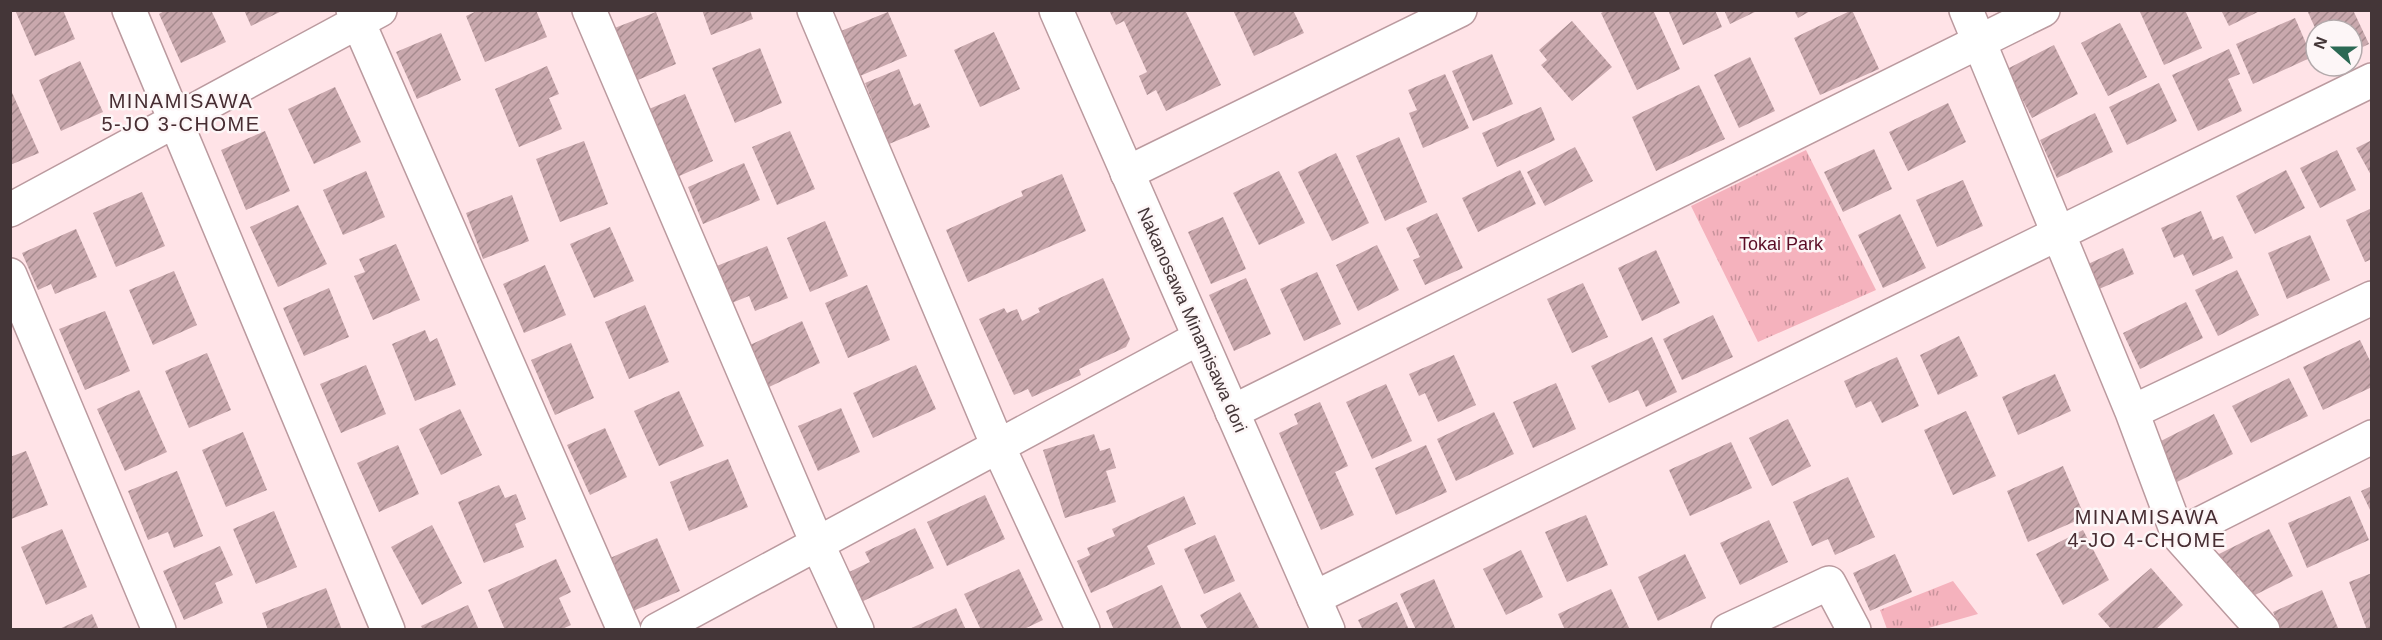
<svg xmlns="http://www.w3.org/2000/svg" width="2382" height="640" font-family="Helvetica,sans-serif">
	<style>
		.park { fill: url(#park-tufts) }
		.building { fill: url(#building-hatch) }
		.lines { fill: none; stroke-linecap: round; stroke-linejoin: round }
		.minor-casing { stroke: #bb9a9f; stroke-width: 36 }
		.tertiary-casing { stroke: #bb9a9f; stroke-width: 36 }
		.minor { stroke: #fff; stroke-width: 33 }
		.tertiary { stroke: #fff; stroke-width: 33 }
		.labels { text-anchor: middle; stroke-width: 5; stroke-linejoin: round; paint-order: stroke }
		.park-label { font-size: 18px; fill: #5b0d26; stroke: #fdf6f7 }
		.street-label { font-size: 18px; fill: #443638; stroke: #fdf6f7 }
		.neighbourhood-label { font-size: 20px; letter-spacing: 1.5px; fill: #472d32; stroke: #fdf6f7 }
	</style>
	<defs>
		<pattern id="park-tufts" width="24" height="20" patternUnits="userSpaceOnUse" patternTransform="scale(1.5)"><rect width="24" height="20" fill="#f5b2bd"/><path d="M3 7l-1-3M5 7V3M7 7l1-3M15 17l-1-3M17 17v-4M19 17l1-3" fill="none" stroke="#c8929b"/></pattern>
		<pattern id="building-hatch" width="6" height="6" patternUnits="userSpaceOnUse" patternTransform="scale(1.5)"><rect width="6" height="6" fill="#c9a8ad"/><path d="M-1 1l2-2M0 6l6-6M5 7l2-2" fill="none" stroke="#a58a8e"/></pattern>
	</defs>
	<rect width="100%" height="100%" fill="#ffe3e7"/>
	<path class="park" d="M1806 150 1876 290 1758 342 1691 206Z
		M1953 581 1978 614 1925 629H1887L1880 610Z"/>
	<path class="building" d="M15 10H63L75 39 35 56Z
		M166 10H211L226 42 181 63 159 14Z
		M244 10H284L251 26Z
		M479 10H536L547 37 485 62 466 16Z
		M702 10H750L753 19 711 35Z
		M1109 10H1185L1221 85 1166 111 1156 90 1147 95 1139 76 1147 72 1124 21 1116 25Z
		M1233 10H1293L1304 33 1254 56Z
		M1607 10H1653L1680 69 1637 90 1601 13Z
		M1668 10H1715L1722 27 1683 45Z
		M1724 10H1759L1730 24Z
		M1794 10H1812L1798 18Z
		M1852 10 1879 69 1820 95 1794 38Z
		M2145 10H2185L2202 48 2164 65 2140 12Z
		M2221 10H2262L2229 26Z
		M2307 10H2353L2369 44 2352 52V30H2316Z
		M656 12 676 64 633 82 612 29Z
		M888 12 907 56 860 76 841 31Z
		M2295 18 2312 57 2253 84 2236 44Z
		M1572 21 1612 67 1572 101 1541 65 1547 60 1539 50Z
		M2120 23 2147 77 2108 96 2081 43Z
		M994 32 1020 89 980 107 954 50Z
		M441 33 461 80 417 99 396 52Z
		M2054 45 2078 94 2032 118 2007 69Z
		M760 48 782 103 735 123 712 68Z
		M2229 49 2240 74 2228 79 2242 111 2198 131 2172 75Z
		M1492 54 1513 104 1473 121 1452 71Z
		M1750 57 1775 111 1739 128 1714 75Z
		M80 61 103 112 61 131 39 80Z
		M547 66 559 94 549 98 562 129 519 147 495 89Z
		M899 69 914 106 920 103 930 127 889 144 865 83Z
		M1445 74 1469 128 1423 148 1409 113 1417 110 1408 90Z
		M2159 83 2177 121 2127 145 2109 107Z
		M1699 85 1725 139 1656 171 1632 117Z
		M335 87 361 142 314 164 288 109Z
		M10 88 39 153 10 165Z
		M685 94 713 161 677 177 649 109Z
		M1948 103 1966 142 1908 171 1889 132Z
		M1541 107 1555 140 1497 167 1482 133Z
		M2095 113 2113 152 2057 178 2040 140Z
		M265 131 290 191 246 210 221 150Z
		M790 131 815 189 777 205 752 147Z
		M1399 137 1427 202 1385 221 1356 156Z
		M2372 140V177L2356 148Z
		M584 141 608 204 560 222 536 159Z
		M1575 147 1593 181 1545 206 1527 172Z
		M1874 149 1892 189 1843 212 1824 172Z
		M2337 150 2356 190 2320 208 2300 168Z
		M1336 153 1369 223 1332 241 1298 172Z
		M744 163 760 200 703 224 688 187Z
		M1520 170 1536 204 1478 232 1462 198Z
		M2286 170 2305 208 2255 234 2236 196Z
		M366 171 385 217 343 235 323 190Z
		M1279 171 1305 223 1259 245 1233 193Z
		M1062 174 1086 231 968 282 946 230 1023 196 1021 191Z
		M1963 180 1983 226 1937 247 1916 200Z
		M142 192 165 246 116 267 93 213Z
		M512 195 529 241 483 259 466 213Z
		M298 205 327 264 278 287 250 227Z
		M2372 208V259L2365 262 2346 220Z
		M2201 211 2213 240 2223 236 2233 258 2193 276 2183 254 2174 258 2161 228Z
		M1437 213 1463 268 1425 285 1413 260 1420 257 1406 228Z
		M1900 214 1926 268 1883 288 1858 235Z
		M1223 217 1246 269 1211 284 1188 232Z
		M825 221 848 276 810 292 787 238Z
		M610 227 634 281 594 298 570 244Z
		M76 229 97 277 55 294 51 284 38 290 22 253Z
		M2310 235 2330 280 2287 299 2268 253Z
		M396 244 420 300 373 320 354 276 365 272 359 259Z
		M1377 245 1399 290 1358 311 1336 265Z
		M767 246 788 298 755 311 749 296 724 306 709 269Z
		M2123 248 2134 274 2099 289 2088 264Z
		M1656 250 1680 303 1642 321 1618 268Z
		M545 265 566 315 524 333 503 284Z
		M2237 270 2259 315 2218 336 2195 290Z
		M174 271 197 325 153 345 129 290Z
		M1317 272 1341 324 1304 341 1280 289Z
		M1103 278 1130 339 1126 347 1079 369 1081 375 1032 397 1028 389 1014 395 979 319 1004 308 1007 313 1017 309 1022 321 1040 312 1038 308Z
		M1246 278 1271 334 1234 351 1209 295Z
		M1583 283 1608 337 1572 353 1547 299Z
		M867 285 890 340 848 358 825 303Z
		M329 288 349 337 304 356 283 308Z
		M2186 302 2203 338 2140 369 2123 333Z
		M645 305 669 362 629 379 605 322Z
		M105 311 130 371 85 390 59 329Z
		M1713 315 1733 357 1682 380 1663 339Z
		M802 321 820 363 769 387 750 345Z
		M425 330 430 342 437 338 456 385 415 401 392 344Z
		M1959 336 1978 376 1938 395 1920 355Z
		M1652 337 1677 392 1646 407 1638 390 1609 403 1591 366Z
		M2360 340 2372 365V387L2323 410 2303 367Z
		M571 343 594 398 555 415 531 360Z
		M207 353 231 410 189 428 165 371Z
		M1454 355 1476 405 1438 422 1425 393 1419 396 1409 374Z
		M1897 357 1919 406 1882 423 1871 401 1856 408 1844 381Z
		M366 365 386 414 341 433 320 384Z
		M916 365 936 409 873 438 853 393Z
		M2055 374 2071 411 2018 435 2002 397Z
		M2289 378 2308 416 2251 443 2232 406Z
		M1556 383 1576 429 1533 448 1513 402Z
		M1386 384 1412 441 1372 459 1346 402Z
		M139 390 167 452 125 471 97 409Z
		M679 391 704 446 659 466 634 411Z
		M1320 402 1348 466 1335 472 1354 515 1321 530 1279 433 1298 424 1294 414Z
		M841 408 860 452 818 471 798 426Z
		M460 409 482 455 441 475 419 429Z
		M1966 411 1996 476 1953 495 1924 430Z
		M1494 412 1514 454 1456 481 1437 439Z
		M2214 414 2233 454 2177 482 2157 443Z
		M1788 419 1811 466 1772 486 1749 438Z
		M605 428 627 477 590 495 567 445Z
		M243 432 267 490 226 507 202 450Z
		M1094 434 1100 451 1110 448 1116 468 1106 471 1116 502 1065 518 1043 450Z
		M1731 442 1752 488 1690 516 1669 470Z
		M398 445 419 494 379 512 357 463Z
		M1426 445 1447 492 1396 515 1375 468Z
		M26 451 48 505 11 519 10 457Z
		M728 459 748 507 689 531 670 482Z
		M2063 466 2085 517 2028 542 2007 491Z
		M177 471 203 536 174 548 168 532 148 540 128 491Z
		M1848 477 1875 537 1835 555 1828 539 1812 546 1793 502Z
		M499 485 505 498 516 494 526 519 515 524 524 547 484 563 458 502Z
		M2372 486V514L2361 491Z
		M985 495 1005 539 947 566 927 522Z
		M1184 496 1196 524 1147 546 1155 564 1091 593 1077 561 1090 555 1087 548 1115 536 1112 529Z
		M2350 496 2369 540 2307 568 2288 523Z
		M274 511 297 567 256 584 233 529Z
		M1586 515 1608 565 1567 582 1545 532Z
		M1769 520 1788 562 1740 585 1720 543Z
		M432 525 462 583 422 605 391 547Z
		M915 528 934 568 859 603 845 574 870 562 865 552Z
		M62 529 87 587 46 605 21 547Z
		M2269 529 2293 576 2249 598 2238 574 2228 579 2217 555Z
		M2083 530 2109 580 2063 605 2036 554Z
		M1215 535 1235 581 1204 594 1184 549Z
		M657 538 680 591 633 611 610 558Z
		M220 546 233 575 215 583 223 603 184 620 163 571Z
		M1521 550 1543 597 1506 615 1483 569Z
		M1685 554 1706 598 1658 621 1638 577Z
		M1895 554 1912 592 1870 611 1853 573Z
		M556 559 571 592 559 598 571 625 560 630H505L488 590Z
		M2151 568 2183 605 2155 630H2112L2098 614Z
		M1019 569 1043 620 1022 630H981L964 594Z
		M2372 573V630H2367L2349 582Z
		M1434 579 1456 630H1416L1400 594Z
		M1162 585 1182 630H1114L1106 611Z
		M326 588 342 630H268L262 613Z
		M1611 589 1630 630H1565L1558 614Z
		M2322 590 2338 628 2281 630 2273 612Z
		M1240 592 1260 630H1208L1200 615Z
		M1397 602 1409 630H1363L1358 620Z
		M468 605 479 630H423L421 626Z
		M956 608 966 630H907Z
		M92 614 99 630H57Z"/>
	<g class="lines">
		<defs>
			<path id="minor" d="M129 10 388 630
				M353 10 624 630
				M589 10 817 543 857 630
				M814 10 998 446 1083 630
				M1966 10 2132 412 2178 535 2263 630
				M1127 173 1460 10
				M10 210 380 10
				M10 275 159 630
				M1232 412 2043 10
				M2132 412 2372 298
				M2178 535 2372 437
				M1314 598 2372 80
				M657 630 1199 338
				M1728 630 1829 583 1854 630"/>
			<path id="tertiary" d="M1056 10 1328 630"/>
		</defs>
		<use href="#minor" class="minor-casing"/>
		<use href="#tertiary" class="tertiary-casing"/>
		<use href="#minor" class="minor"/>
		<use href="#tertiary" class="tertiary"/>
	</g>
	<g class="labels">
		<g class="park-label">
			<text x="1781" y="250">Tokai Park</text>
		</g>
		<g class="street-label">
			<text transform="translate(1192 320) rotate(66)" y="6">Nakanosawa Minamisawa dori</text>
		</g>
		<g class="neighbourhood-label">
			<text x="181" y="108">MINAMISAWA<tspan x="181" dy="23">5-JO 3-CHOME</tspan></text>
			<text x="2147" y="524">MINAMISAWA<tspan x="2147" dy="23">4-JO 4-CHOME</tspan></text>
		</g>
	</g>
	<rect width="2382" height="640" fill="none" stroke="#443638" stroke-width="24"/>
	<g transform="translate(2334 48) rotate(291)"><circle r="28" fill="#fdf6f7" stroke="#b3a9ab" stroke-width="1.5"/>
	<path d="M0-4.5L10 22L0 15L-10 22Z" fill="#2b6954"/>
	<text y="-9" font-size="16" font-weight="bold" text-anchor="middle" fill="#443638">N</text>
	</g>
</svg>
